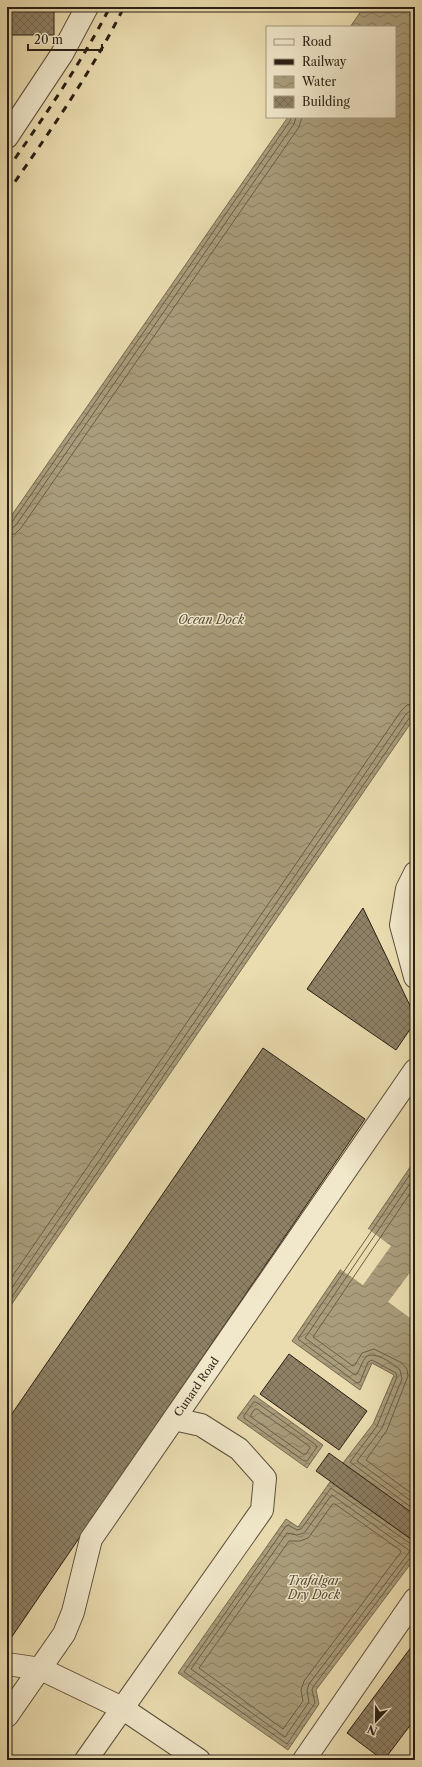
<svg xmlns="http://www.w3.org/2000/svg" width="422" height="1767" font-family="'Libre Caslon Text',serif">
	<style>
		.water { fill: url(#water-waves); stroke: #766a51 }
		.pier { fill: #eadcaf }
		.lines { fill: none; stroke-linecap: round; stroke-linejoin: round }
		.shore { stroke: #6a5e47; stroke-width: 1 }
		.building { fill: url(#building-cross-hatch); stroke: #2a1f14 }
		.minor-casing { stroke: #5a4e3b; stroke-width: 24 }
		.minor { stroke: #f1e8cb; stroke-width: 22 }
		.rail { stroke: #2a1f14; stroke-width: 3; stroke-dasharray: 7 7; stroke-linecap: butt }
		.labels { text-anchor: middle; stroke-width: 3; stroke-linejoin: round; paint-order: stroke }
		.street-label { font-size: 11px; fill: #2a1f14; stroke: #f1e8cb }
		.water-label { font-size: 12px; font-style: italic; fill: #564b38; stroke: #f1e8cb }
	</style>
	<defs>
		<pattern id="water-waves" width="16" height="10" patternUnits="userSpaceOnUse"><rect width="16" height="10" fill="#a99c7a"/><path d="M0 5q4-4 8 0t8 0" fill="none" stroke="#8a7f63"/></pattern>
		<pattern id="building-cross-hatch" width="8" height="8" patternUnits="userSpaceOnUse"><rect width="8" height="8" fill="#8e8165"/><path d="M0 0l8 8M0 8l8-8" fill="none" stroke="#746952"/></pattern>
	</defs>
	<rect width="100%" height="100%" fill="#eadcaf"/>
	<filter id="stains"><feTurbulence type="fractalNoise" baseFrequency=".005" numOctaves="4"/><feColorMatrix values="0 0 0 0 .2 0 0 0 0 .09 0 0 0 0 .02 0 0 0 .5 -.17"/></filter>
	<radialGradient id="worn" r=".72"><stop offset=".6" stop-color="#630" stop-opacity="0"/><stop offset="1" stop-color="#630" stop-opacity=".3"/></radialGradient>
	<path class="water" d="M364 7H415V717L7 1311V522L288 117H395V27H350Z
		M415 1160V1515L343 1463 373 1424 394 1375 372 1363 360 1390 292 1341Z
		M254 1395 323 1445 307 1468 237 1418Z
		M330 1482 415 1542V1558L316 1690 319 1704 288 1750 178 1673 286 1519 298 1527Z"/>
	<path class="pier" d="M367 1228 391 1246 363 1285 340 1269Z
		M415 1266V1318L413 1320 388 1302Z"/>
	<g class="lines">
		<path class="shore" d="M7 524 12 522 290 121 291 117
			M7 529 12 528 16 525 294 124 296 117
			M7 535 15 534 21 528 299 127 302 117
			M415 1167 298 1339 357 1383 360 1382 368 1362 372 1360 396 1373 397 1377 377 1426 350 1462 415 1510
			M415 1176 305 1338 355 1375 357 1374C360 1369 362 1361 366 1357 374 1350 394 1364 400 1370L402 1379 382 1428 357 1461 415 1504
			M415 1186 313 1337 353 1366 355 1365 362 1353 374 1349 402 1363 407 1369 408 1376 387 1430 366 1460 415 1496
			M7 1284 401 711 407 705 415 704
			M7 1295 406 714 410 711 415 710
			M7 1304 410 717 415 715
			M254 1402H256L316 1445 317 1447 307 1461H304L244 1418V1416Z
			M255 1409H257L309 1446 310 1448 306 1454H303L251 1417V1415Z
			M332 1495 410 1551 309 1684 307 1690 309 1702 285 1737 191 1669 287 1533 297 1535 304 1533Z
			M333 1504H335L400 1550 401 1552 304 1681 301 1690 303 1701 283 1729 199 1668 289 1541H300L308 1538Z
			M415 1545 411 1544 331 1488 301 1529 297 1530 288 1525 286 1526 184 1672 287 1744 315 1703 312 1690 313 1687 410 1558 415 1556"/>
	</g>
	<path class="building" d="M7 7H54V35H7Z
		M363 908 415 1016V1022L396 1050 307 989Z
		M263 1048 365 1119 11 1638 7 1636V1421Z
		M289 1354 367 1411 339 1450 260 1394Z
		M329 1453 415 1515V1542L316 1471Z
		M412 1646 415 1648V1719L384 1760H383L347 1733Z"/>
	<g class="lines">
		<defs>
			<g id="minor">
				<path d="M7 137 62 54 87 7"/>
				<path d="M415 873 407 889 401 925 415 977"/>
				<path d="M7 1664 41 1669 122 1708 199 1760"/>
				<path id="s1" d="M7 1716 64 1634 73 1612 91 1539 415 1070"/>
				<path d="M86 1760 262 1510 265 1478 239 1449 201 1425 174 1419"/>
				<path d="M304 1760 415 1599"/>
			</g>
		</defs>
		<use href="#minor" class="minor-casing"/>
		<use href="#minor" class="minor"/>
		<path class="rail" d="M7 170C44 117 80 65 110 7
			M7 193C49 133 91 73 124 7"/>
	</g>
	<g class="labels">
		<g class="street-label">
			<text dy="4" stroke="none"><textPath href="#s1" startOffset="384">Cunard Road</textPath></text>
		</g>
		<g class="water-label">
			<text x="211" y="624">Ocean Dock</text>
			<text x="314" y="1585">Trafalgar<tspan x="314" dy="14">Dry Dock</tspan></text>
		</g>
	</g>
	<rect width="422" height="1767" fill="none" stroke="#eadcaf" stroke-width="24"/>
	<rect x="8" y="8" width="406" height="1751" fill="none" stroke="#2a1f14" stroke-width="2"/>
	<rect x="12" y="12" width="398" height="1743" fill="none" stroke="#2a1f14"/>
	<rect x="266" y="26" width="130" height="92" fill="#f1e8cb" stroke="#a19882"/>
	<rect x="274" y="39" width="20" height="6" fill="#f1e8cb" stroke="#a19882"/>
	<text x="302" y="46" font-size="12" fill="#2a1f14">Road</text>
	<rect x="274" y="59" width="20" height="6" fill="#2a1f14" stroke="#a19882"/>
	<text x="302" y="66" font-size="12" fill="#2a1f14">Railway</text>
	<rect x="274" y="76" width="20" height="12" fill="url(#water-waves)" stroke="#a19882"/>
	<text x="302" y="86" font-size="12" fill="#2a1f14">Water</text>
	<rect x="274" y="96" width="20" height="12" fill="url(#building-cross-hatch)" stroke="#a19882"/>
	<text x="302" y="106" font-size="12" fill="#2a1f14">Building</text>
	<g transform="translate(376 1721) rotate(202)" stroke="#f1e8cb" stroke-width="3" paint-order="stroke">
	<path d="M0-3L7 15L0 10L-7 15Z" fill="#2a1f14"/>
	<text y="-6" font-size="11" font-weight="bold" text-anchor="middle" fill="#2a1f14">N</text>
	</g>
	<path d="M28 44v6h74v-6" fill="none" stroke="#2a1f14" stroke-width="2"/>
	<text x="34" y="44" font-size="12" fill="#2a1f14" stroke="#f1e8cb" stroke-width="3" paint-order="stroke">20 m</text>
	<rect width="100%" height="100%" filter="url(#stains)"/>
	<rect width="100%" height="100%" fill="url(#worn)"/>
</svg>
